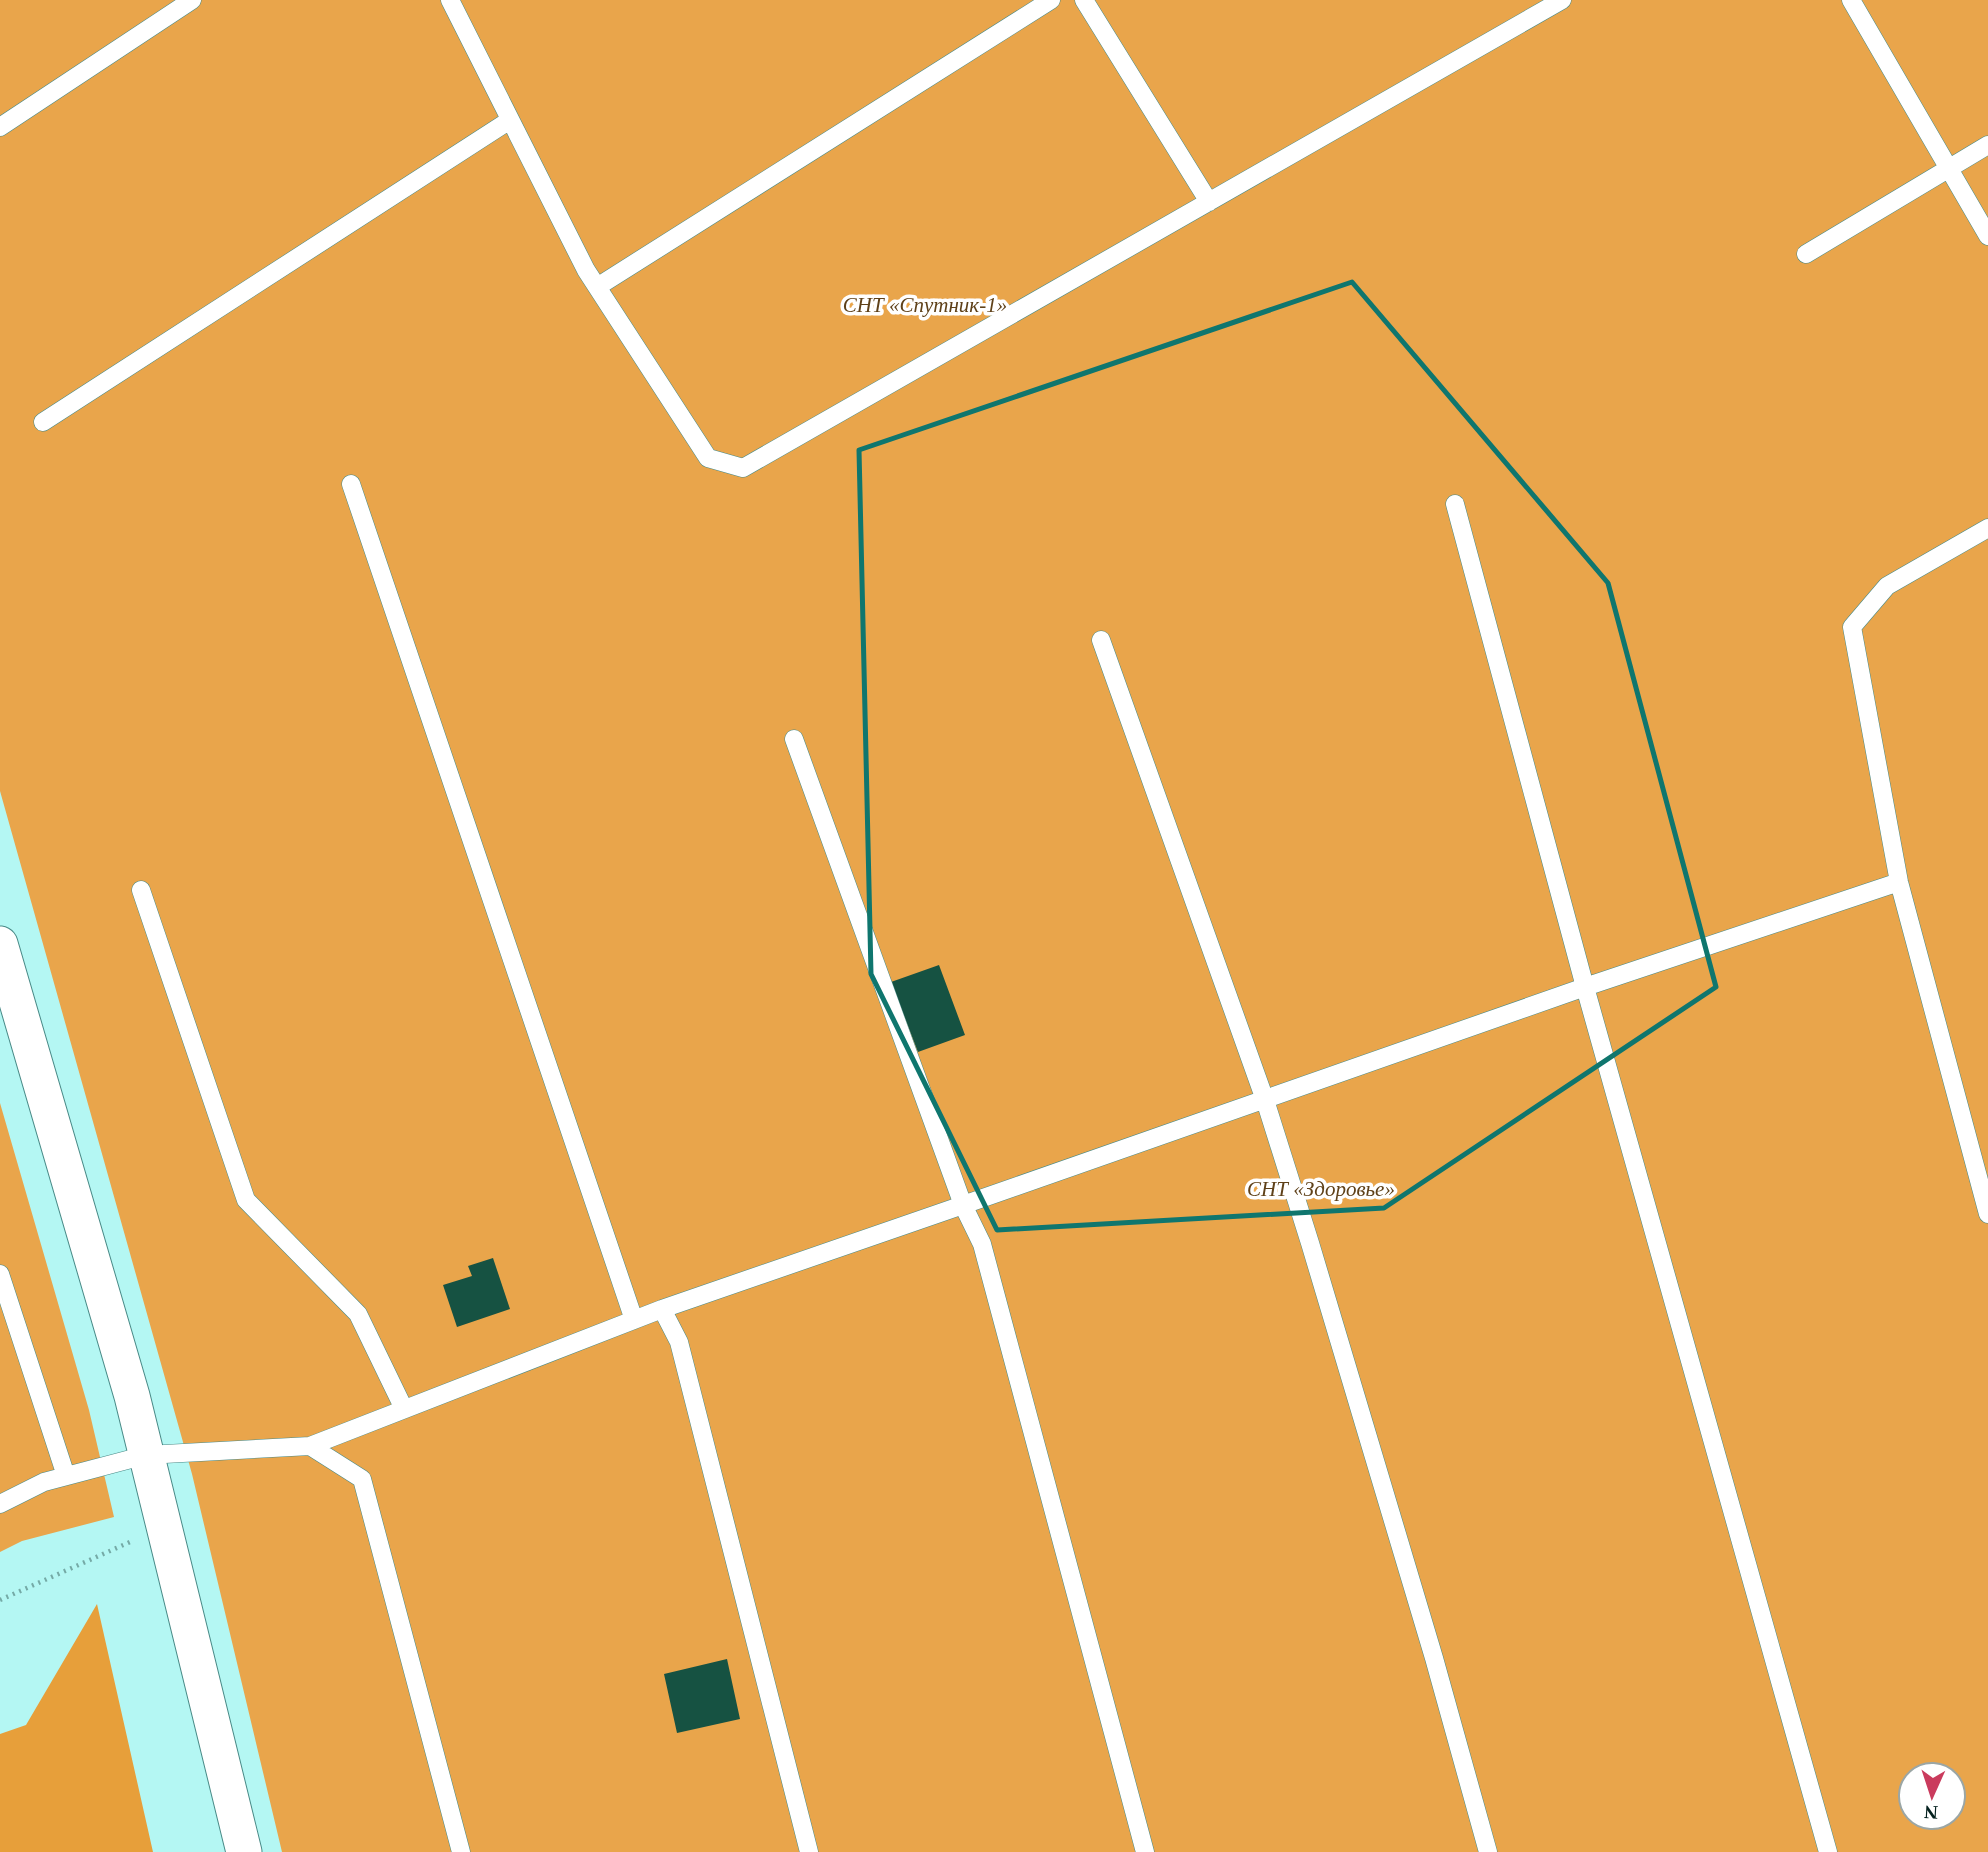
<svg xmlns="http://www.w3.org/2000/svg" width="1988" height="1852" font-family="'Times New Roman',serif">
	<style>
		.green { fill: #e9a54b; fill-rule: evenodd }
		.forest { fill: #e79f3a }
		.building { fill: #165242 }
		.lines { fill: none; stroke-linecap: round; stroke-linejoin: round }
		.service-casing { stroke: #498a87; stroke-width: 19 }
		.minor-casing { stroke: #498a87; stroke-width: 37 }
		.path { stroke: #75aaa6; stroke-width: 4.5; stroke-dasharray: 2 5; stroke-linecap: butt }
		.service { stroke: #fff; stroke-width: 18 }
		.minor { stroke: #fff; stroke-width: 35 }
		.marked { fill: none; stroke: #0f766e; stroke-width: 5; stroke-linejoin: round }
		.labels { text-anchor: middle; stroke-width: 7; stroke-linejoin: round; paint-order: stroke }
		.park-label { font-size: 21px; font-style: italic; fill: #5f4119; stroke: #fff }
	</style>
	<rect width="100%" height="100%" fill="#b4f7f3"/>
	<path class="green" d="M0 0H1988V1852H282L192 1474 0 791ZM1911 1775H1953V1817H1911Z
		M0 1103 89 1410 114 1517 22 1541 0 1552Z"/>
	<path class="forest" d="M97 1604 153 1852H0V1734L26 1725Z"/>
	<path class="building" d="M939 965 965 1035 918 1052 891 982Z
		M493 1258 510 1309 457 1327 443 1285 472 1276 468 1266Z
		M727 1659 740 1719 677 1733 664 1674Z"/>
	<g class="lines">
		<defs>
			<path id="service" d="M450 0 586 270 708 458 743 468 1562 0
				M1084 0 1209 202
				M1851 0 1988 236
				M0 127 192 0
				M1806 254 1988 145
				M597 287 1051 0
				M43 422 510 120
				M351 484 634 1320
				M1455 504 1585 987 1828 1852
				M1988 528 1887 586 1852 627 1899 882 1988 1214
				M1101 640 1265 1100 1310 1243 1434 1658 1488 1852
				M794 739 963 1205 982 1244 1145 1852
				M141 890 246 1200 358 1314 404 1409
				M0 1274 66 1476
				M662 1309 679 1342 809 1852
				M310 1446 362 1479 461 1852
				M0 1504 44 1482 146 1455 310 1446 662 1309 963 1205 1585 987 1899 882"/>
			<path id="minor" d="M0 944 132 1396 244 1852"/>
		</defs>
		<use href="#service" class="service-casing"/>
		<use href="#minor" class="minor-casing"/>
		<path class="path" d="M0 1600 130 1542"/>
		<use href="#service" class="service"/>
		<use href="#minor" class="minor"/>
	</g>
	<path class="marked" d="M1352 282 1608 583 1716 987 1384 1208 997 1230 871 974 859 450Z"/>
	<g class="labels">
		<g class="park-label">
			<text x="925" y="312">СНТ «Спутник-1»</text>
			<text x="1321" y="1196">СНТ «Здоровье»</text>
		</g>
	</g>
	<g transform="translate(1932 1796) rotate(183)"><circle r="33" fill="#ffffff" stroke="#9ba6a5" stroke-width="2"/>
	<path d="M0-5L12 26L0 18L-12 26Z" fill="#ca3b5d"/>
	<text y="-10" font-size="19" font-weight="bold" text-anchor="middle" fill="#05211f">N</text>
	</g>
</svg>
